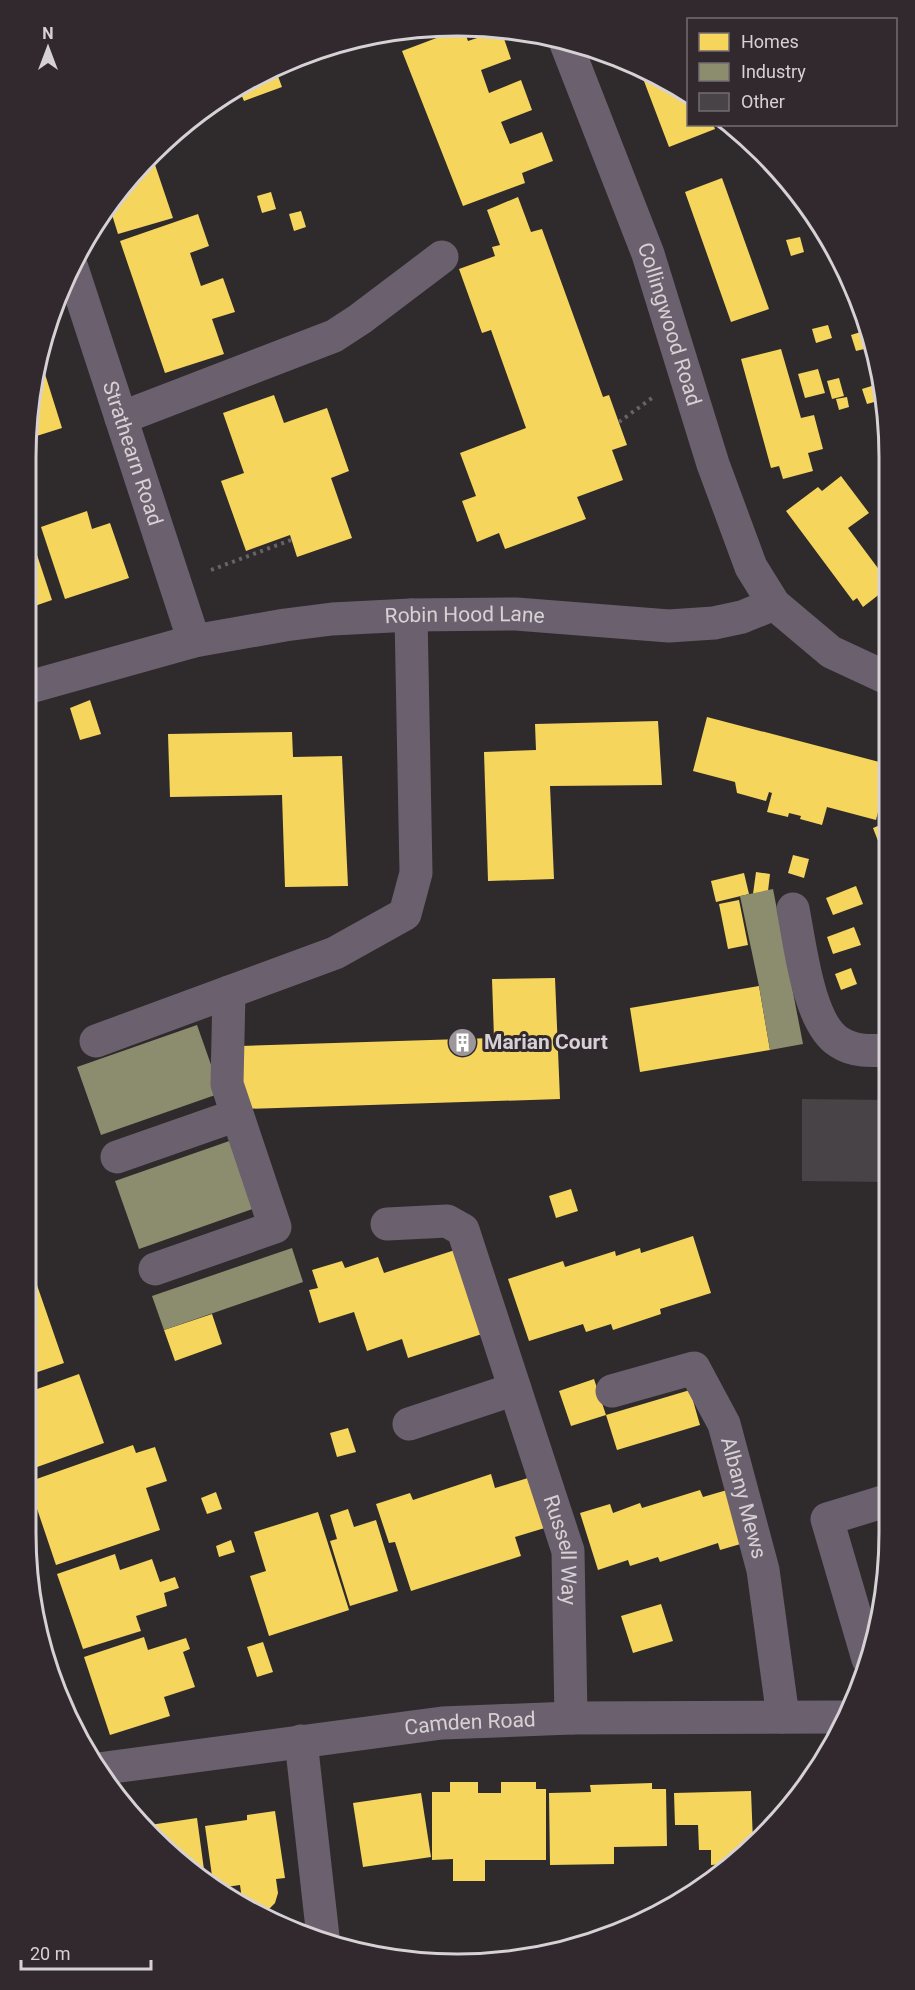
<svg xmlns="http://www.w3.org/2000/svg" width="915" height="1990" font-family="Roboto,sans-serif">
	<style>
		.homes { fill: #f6d55c }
		.industry { fill: #8c8c6e }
		.building { fill: #484346 }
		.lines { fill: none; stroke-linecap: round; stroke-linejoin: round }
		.path { stroke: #696169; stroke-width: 4; stroke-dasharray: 3 4.5; stroke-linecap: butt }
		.minor { stroke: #6b616e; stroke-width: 33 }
		.labels { text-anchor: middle; stroke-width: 6; stroke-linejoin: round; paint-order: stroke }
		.street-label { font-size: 21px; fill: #d6d1d4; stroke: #31292e }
		.poi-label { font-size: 21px; font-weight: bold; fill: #d6d1d4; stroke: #31292e; text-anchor: start }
		.rim { fill: none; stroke: #d6d1d4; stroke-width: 3 }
	</style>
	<rect width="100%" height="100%" fill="#2f2b2d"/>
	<path class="homes" d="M463 28 468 41 501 30 511 59 481 70 489 93 521 80 532 110 501 122 510 144 542 132 553 161 522 173 525 183 463 206 402 51Z
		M275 68 282 87 244 101 238 87Z
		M639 68 688 96V124H713L715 129 669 147Z
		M151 153 173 218 118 234 109 205Z
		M722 178 769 309 731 322 685 192Z
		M271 192 276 209 262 213 257 196Z
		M518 197 531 232 542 229 603 397 609 395 627 445 612 450 623 480 577 497 586 519 505 549 499 533 477 542 462 501 476 496 460 453 526 428 491 330 482 333 459 269 495 256 492 247 500 245 487 210Z
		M301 211 306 227 294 231 289 214Z
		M198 214 209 246 190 253 201 286 223 278 235 312 212 319 224 354 165 373 120 241Z
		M800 237 804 252 791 256 786 240Z
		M828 325 832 338 816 343 812 329Z
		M867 330 879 377 876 378 868 348 856 351 851 335Z
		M781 349 801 418 814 415 823 449 808 453 813 471 783 479 779 466 771 468 741 359Z
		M39 355 62 428 27 439 34 373Z
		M818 369 825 393 805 398 798 374Z
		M839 378 844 396 832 399 827 381Z
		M881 383 885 399 867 404 862 389Z
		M274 395 284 423 327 408 349 471 331 478 352 538 297 557 290 535 246 551 221 481 244 473 223 413Z
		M847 397 849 407 839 410 836 399Z
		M886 425V456L885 457 877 428Z
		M841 476 869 513 848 528 883 575 881 593 863 607 857 598 853 601 786 511 818 487 822 491Z
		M87 511 92 529 110 523 129 578 65 599 41 527Z
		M26 522 52 600 26 609Z
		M90 700 101 734 80 740 70 708Z
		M707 717 887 764V776L876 820 827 807 822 825 800 819 801 816 789 813 788 817 767 812 772 793 769 792 766 801 737 793 735 782 693 771Z
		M658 721 662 785 550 786 554 879 488 881 484 752 536 750 535 724Z
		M292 732 293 757 342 756 348 886 285 887 282 795 170 797 168 734Z
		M887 822V864L873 828Z
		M793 855 809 859 804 878 788 873Z
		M756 872 770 874 768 891 753 894Z
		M744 873 749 894 716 902 711 881Z
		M856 886 863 904 833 915 826 898Z
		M739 900 748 945 728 949 719 904Z
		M854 927 861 945 833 954 827 937Z
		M851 968 857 984 841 990 835 974Z
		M555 978 560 1099 243 1109 241 1046 494 1038 492 979Z
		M759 986 770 1050 640 1072 630 1008Z
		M571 1189 578 1211 556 1218 549 1196Z
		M693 1236 711 1293 660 1309 661 1314 613 1330 611 1324 586 1332 583 1324 529 1341 508 1279 563 1261 565 1267 615 1251 616 1256 640 1248 641 1253Z
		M455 1250 482 1334 408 1358 402 1339 367 1351 354 1312 319 1323 309 1290 318 1288 312 1270 342 1261 345 1268 378 1257 384 1273Z
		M29 1262 64 1363 26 1376V1263Z
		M212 1314 222 1344 175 1361 164 1330Z
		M79 1374 104 1443 26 1471V1393Z
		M594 1379 606 1415 571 1426 559 1391Z
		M690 1390 700 1425 617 1450 606 1415Z
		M348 1428 356 1452 337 1457 330 1433Z
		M133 1445 136 1453 155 1447 167 1481 146 1488 160 1530 56 1565 28 1482Z
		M491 1474 495 1488 528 1478 548 1527 515 1537 521 1556 411 1591 395 1542 389 1543 376 1504 410 1493 413 1500Z
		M700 1490 703 1497 727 1490 744 1543 720 1550 718 1543 660 1562 658 1557 630 1566 628 1560 598 1570 580 1513 610 1504 613 1513 640 1503 642 1508Z
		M216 1492 222 1509 207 1514 201 1498Z
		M348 1509 354 1527 376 1520 398 1591 350 1606 330 1541 337 1539 330 1515Z
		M318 1512 349 1610 269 1636 250 1576 266 1571 254 1532Z
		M231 1540 235 1552 219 1557 216 1546Z
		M115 1554 120 1570 152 1559 160 1582 175 1577 179 1588 164 1593 167 1606 136 1616 141 1631 83 1649 57 1574Z
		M661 1604 673 1641 633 1653 621 1616Z
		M144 1637 148 1650 186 1638 190 1649 183 1652 195 1687 164 1697 170 1716 110 1735 84 1657Z
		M263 1642 273 1672 257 1677 247 1647Z
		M450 1782H478V1793H501V1782H536V1789H546V1860H485V1881H453V1859L432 1860V1792H450Z
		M652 1783V1789H666L667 1846 614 1847V1864L550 1865 549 1793 591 1792 590 1785Z
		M751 1791 753 1842 725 1864 711 1865V1850H699L698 1825H675L674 1793Z
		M421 1793 431 1857 363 1867 353 1803Z
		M275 1811 285 1878 276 1879 278 1893 275 1903 269 1909 258 1911 249 1907 242 1899 240 1885 219 1888 213 1883 205 1826 247 1820V1815Z
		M197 1818 205 1877 143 1826Z"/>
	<path class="industry" d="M773 889 803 1044 770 1050 759 986 740 896Z
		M197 1025 221 1093 101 1135 77 1067Z
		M235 1139 258 1207 139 1249 115 1181Z
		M292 1248 303 1282 164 1330 152 1296Z"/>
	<path class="building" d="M802 1099 888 1100V1182L802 1181Z
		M889 1332V1370H888L878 1335Z"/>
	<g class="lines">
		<path class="path" d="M619 422 652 398
			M211 570 291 540"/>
		<g class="minor">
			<path id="s1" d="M565 41 648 254 713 464 751 567 774 604 831 652 887 678"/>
			<path id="s2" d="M72 268 194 641"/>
			<path d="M121 418 334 336 360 319 442 257"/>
			<path id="s3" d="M26 688 194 641 285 625 332 619 411 615 516 614 669 626 714 623 742 617 774 604"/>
			<path d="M793 909C800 943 808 1023 839 1042 854 1052 871 1051 888 1050"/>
			<path d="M96 1041 335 953 405 914 416 873 411 615"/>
			<path d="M117 1157 237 1115"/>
			<path id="s4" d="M387 1224 447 1221 463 1230 568 1551 571 1718"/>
			<path d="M155 1269 275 1227 227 1084 229 992"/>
			<path id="s5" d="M612 1391 694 1368 724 1424 763 1570 783 1717"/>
			<path d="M409 1424 515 1389"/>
			<path d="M868 1659 827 1519 889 1500"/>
			<path d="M301 1741 323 1937"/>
			<path id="s6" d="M98 1769 442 1723 571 1718 845 1717"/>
		</g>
	</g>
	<defs>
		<symbol id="building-disc" viewBox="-11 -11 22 22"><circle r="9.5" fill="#9c979a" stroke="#31292e"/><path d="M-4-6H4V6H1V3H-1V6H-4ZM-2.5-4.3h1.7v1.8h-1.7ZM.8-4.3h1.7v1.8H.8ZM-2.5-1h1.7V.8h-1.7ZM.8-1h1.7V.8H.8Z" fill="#fff"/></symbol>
	</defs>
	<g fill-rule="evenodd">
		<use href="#building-disc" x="446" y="1026" width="33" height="33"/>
	</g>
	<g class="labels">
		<g class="street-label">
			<text dy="7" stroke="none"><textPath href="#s1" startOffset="302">Collingwood Road</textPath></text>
			<text dy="7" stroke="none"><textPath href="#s2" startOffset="195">Strathearn Road</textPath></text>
			<text dy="7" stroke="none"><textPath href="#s3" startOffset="447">Robin Hood Lane</textPath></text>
			<text dy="7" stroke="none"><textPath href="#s5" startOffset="225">Albany Mews</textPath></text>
			<text dy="7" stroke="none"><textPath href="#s4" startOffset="414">Russell Way</textPath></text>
			<text dy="7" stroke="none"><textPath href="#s6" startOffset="375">Camden Road</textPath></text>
		</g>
		<g class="poi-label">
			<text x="484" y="1049">Marian Court</text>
		</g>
	</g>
	<path d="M0 0H915V1990H0ZM457 36H458A421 421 0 0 1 879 457V1533A421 421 0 0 1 458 1954H457A421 421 0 0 1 36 1533V457A421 421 0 0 1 457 36Z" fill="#31292e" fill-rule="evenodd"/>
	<path class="rim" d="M457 36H458A421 421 0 0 1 879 457V1533A421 421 0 0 1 458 1954H457A421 421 0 0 1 36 1533V457A421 421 0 0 1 457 36Z"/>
	<rect x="687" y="18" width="210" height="108" fill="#31292e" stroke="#736c70" stroke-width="1.5"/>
	<rect x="699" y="33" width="30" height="18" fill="#f6d55c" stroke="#736c70" stroke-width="1.5"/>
	<text x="741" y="48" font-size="18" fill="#d6d1d4">Homes</text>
	<rect x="699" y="63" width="30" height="18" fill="#8c8c6e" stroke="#736c70" stroke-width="1.5"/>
	<text x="741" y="78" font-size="18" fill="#d6d1d4">Industry</text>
	<rect x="699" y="93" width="30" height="18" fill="#484346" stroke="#736c70" stroke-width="1.5"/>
	<text x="741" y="108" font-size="18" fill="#d6d1d4">Other</text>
	<g transform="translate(48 48)" stroke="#31292e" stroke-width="4.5" paint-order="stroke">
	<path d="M0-4.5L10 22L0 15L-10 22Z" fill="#d6d1d4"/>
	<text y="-9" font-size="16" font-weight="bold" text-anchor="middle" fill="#d6d1d4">N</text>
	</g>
	<path d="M21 1960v9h130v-9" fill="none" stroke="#d6d1d4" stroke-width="3"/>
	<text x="30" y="1960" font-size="18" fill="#d6d1d4" stroke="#31292e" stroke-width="4.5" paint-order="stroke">20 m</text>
</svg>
